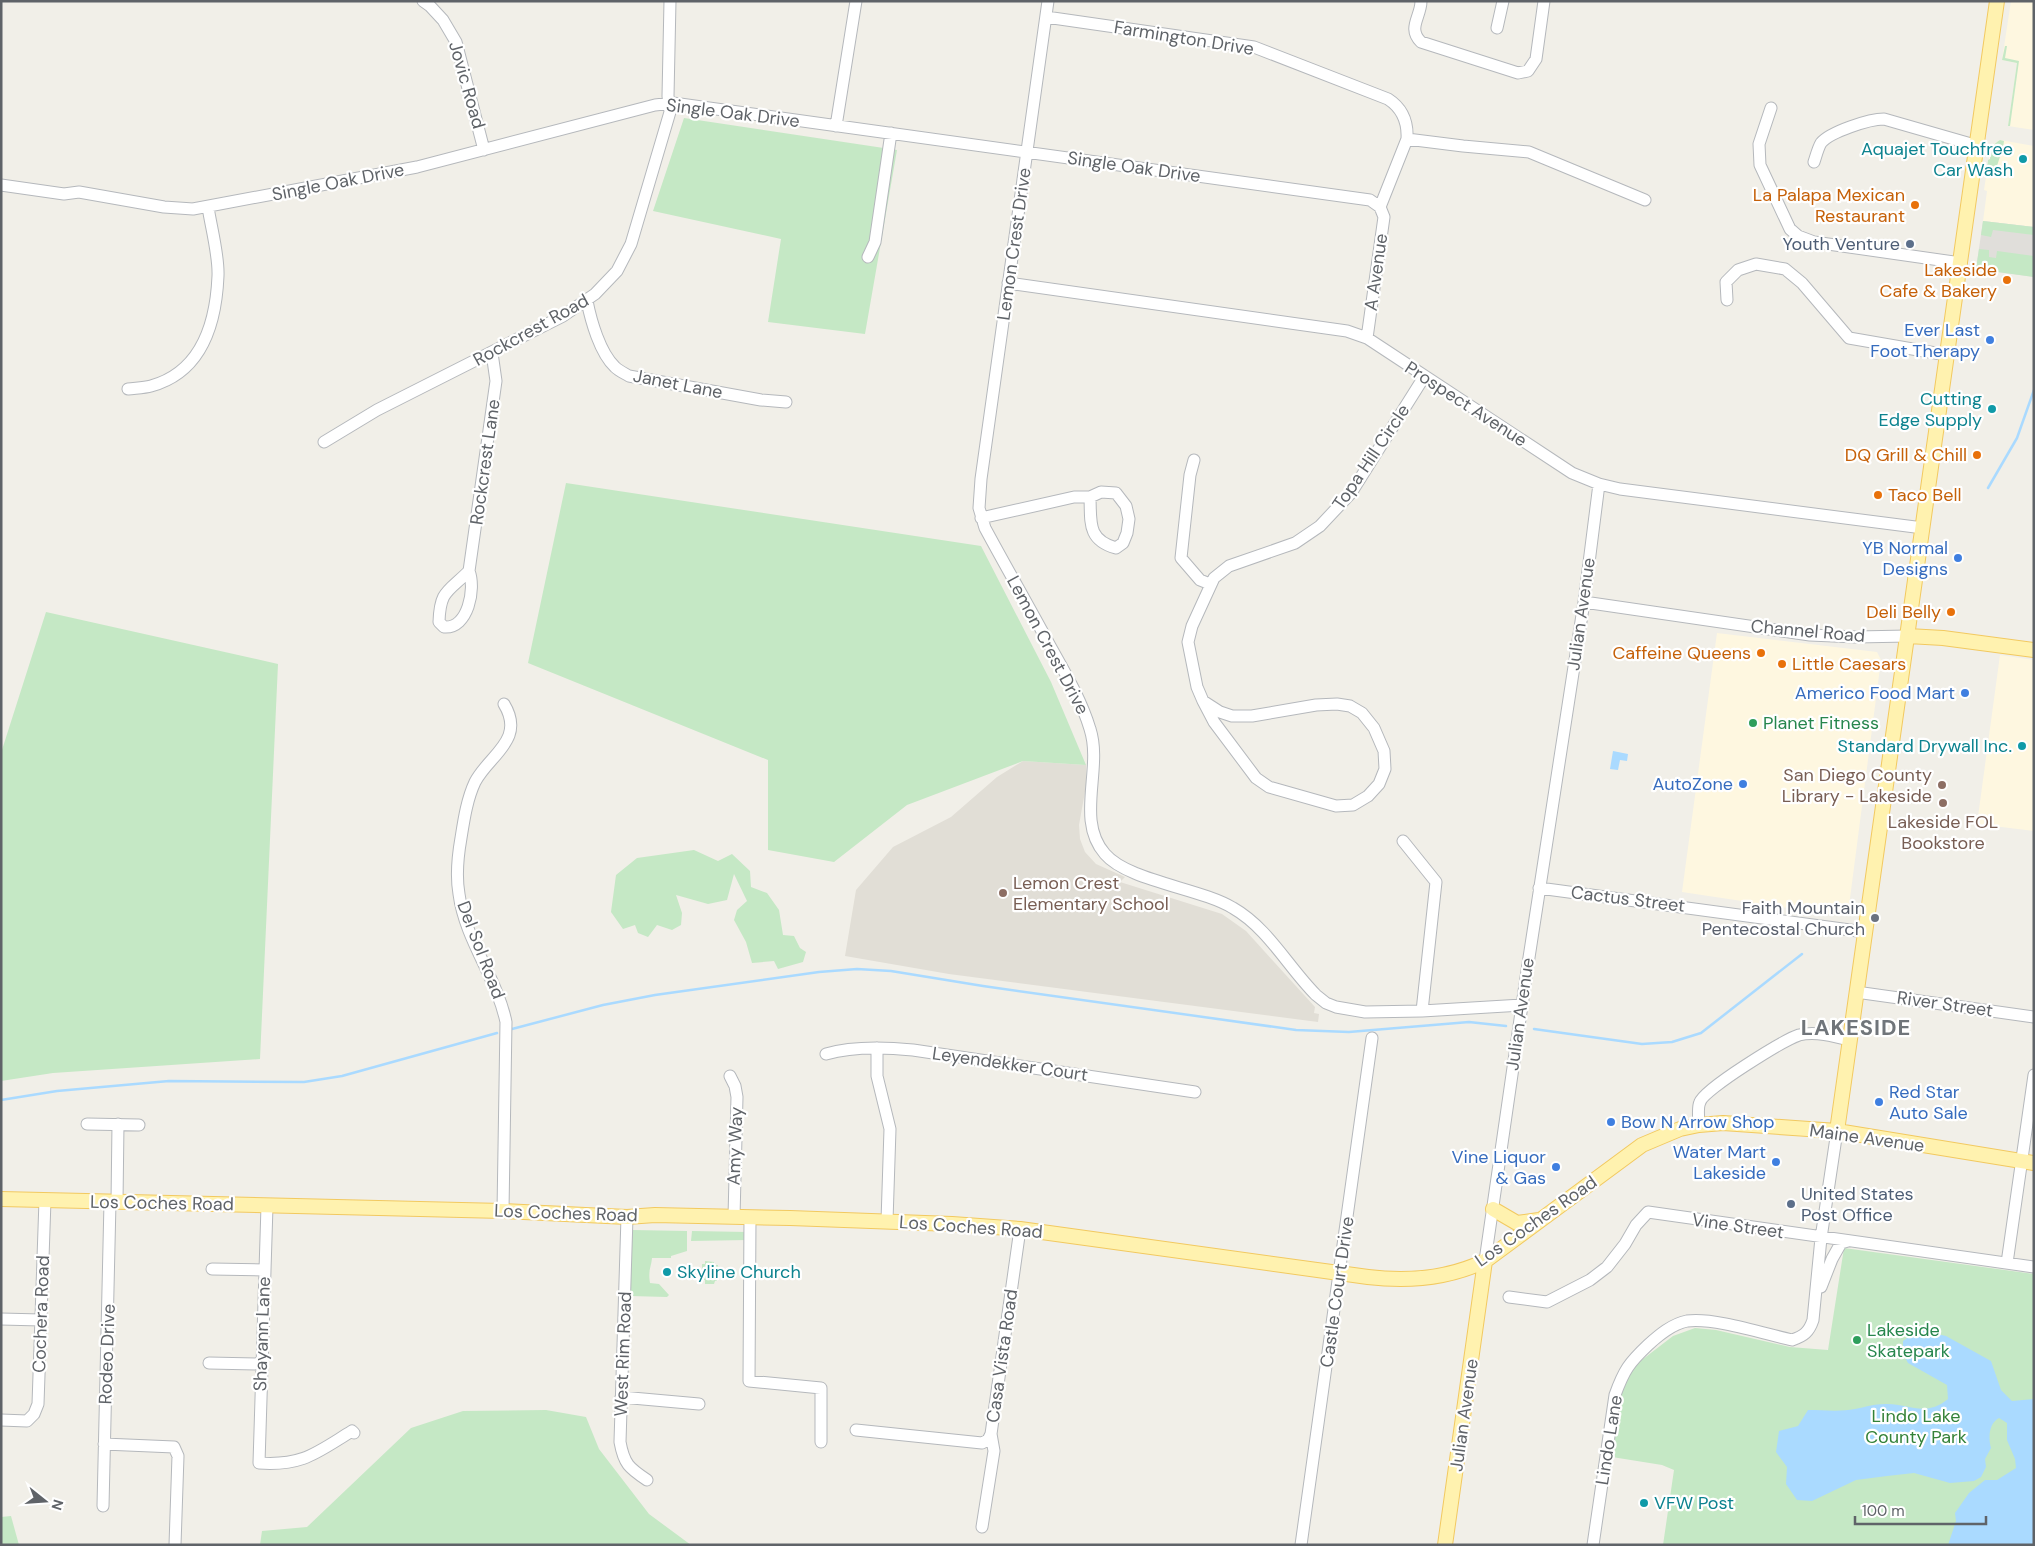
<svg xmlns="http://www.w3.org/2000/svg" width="2035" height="1546" font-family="'DM Sans',sans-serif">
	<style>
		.commercial { fill: #fef7e0 }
		.industrial { fill: #e0deda }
		.education { fill: #e1ded6 }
		.green { fill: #c5e8c5 }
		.water { fill: #aadaff }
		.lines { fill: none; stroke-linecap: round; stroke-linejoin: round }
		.stream { stroke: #aadaff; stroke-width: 2.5 }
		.minor-casing { stroke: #b5b8bc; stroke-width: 13 }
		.major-casing { stroke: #f2c960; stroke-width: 16 }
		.minor { stroke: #fff; stroke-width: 11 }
		.major { stroke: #fff2af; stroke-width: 14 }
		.culture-dot { fill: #0f9aa8; stroke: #fff; stroke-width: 2 }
		.food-dot { fill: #e8710a; stroke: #fff; stroke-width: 2 }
		.service-dot { fill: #5c6f8a; stroke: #fff; stroke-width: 2 }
		.shop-dot { fill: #3f7fe0; stroke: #fff; stroke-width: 2 }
		.leisure-dot { fill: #2e9e5b; stroke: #fff; stroke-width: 2 }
		.education-dot { fill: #8d6e63; stroke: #fff; stroke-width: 2 }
		.worship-dot { fill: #6b7280; stroke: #fff; stroke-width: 2 }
		.labels { text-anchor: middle; stroke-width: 4.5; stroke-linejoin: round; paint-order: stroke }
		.street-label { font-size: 18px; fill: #5f6368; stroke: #fff }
		.culture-label { font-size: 18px; fill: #0d838f; stroke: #fff; text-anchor: end }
		.food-label { font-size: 18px; fill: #c56008; stroke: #fff; text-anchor: end }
		.service-label { font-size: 18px; fill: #4e5e75; stroke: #fff; text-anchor: end }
		.shop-label { font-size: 18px; fill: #366cbe; stroke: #fff; text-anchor: end }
		.leisure-label { font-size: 18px; fill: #27864d; stroke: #fff; text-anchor: start }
		.education-label { font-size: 18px; fill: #785e54; stroke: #fff; text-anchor: end }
		.worship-label { font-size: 18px; fill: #5b616d; stroke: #fff; text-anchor: end }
		.park-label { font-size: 18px; fill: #348238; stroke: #fff }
		.district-label { font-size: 22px; font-weight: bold; letter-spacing: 1px; fill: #70757a; stroke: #fff }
	</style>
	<rect width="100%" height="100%" fill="#f1efe8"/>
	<path class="commercial" d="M2011 1H2034V130L2008 126 2017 63 2002 60Z
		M2000 140 2034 146V227L1983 221 1987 191 1984 190 1990 151 1994 144Z
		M1717 633 1877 652 1881 660 1849 906 1841 916 1682 892Z
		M2000 655 2034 660V831L1977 824Z"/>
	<path class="industrial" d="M1983 221 2034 227V277L1976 269Z"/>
	<path class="education" d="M1023 761 1086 765V786L1079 825 1080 839 1085 852 1096 864 1125 877 1120 882 1222 914 1246 931 1315 1007 1314 1013 1319 1014 1318 1022 949 974 845 956 856 890 893 847 951 817 997 777Z"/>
	<path class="green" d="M2005 46H2007L2005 58 2019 61 2010 126H2008L2017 63 2002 60Z
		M684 118 897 150 865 334 768 322 781 239 653 211Z
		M2000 140 2004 141C2003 151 1998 160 1996 171H1987L1988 160 1990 159C1992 148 1987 149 2000 140Z
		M1983 221 2034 227V235L1993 230 1991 237 1981 235Z
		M1979 249 1989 250V257L1996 258 1997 251 2034 256V277L1976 269Z
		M566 483 981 546 1051 682 1086 765 1023 761 907 805 834 862 768 850V760L528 663Z
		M46 612 278 664 260 1059 53 1073 1 1081V753Z
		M694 850 718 861 732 854 750 871 751 887 767 893 779 910 783 935 794 936 800 948 806 952 803 962 778 969 774 961 752 963 746 942 734 920 737 910 747 901 734 874 727 900 708 904 676 895 682 913 681 925 672 930 657 925 648 937 638 933 635 925 623 929 611 912 616 875 637 858Z
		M632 1230 687 1231V1251L671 1256V1258H652C651 1268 648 1270 650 1283L659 1284 669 1295 667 1297 630 1296Z
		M692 1231 747 1232V1240L691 1241Z
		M1844 1248 2034 1274V1545H1663L1674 1470 1662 1465 1612 1457 1619 1399 1624 1381 1634 1366 1673 1336 1695 1328 1716 1330 1790 1347 1828 1350Z
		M705 1261 714 1262V1265H718L717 1281H715L714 1284H705V1280H702V1264H705Z
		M546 1410 586 1417 599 1449 649 1514 691 1545H260L262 1531 307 1527 411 1428 463 1411Z
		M11 1516 19 1545H1V1517Z"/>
	<path class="water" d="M1613 751 1628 754 1627 761 1620 760 1618 770 1610 769Z
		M1919 1330 1946 1336 1991 1361 2001 1390 2012 1401 2034 1399V1545H1948L1956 1521 1955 1513 1969 1493 1985 1480H1997L2016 1468 2015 1459 2007 1440V1423L1999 1418C1989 1423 1988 1438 1991 1448L1985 1459 1986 1467 1981 1477 1974 1481 1950 1483 1914 1473 1887 1476 1856 1480 1812 1501 1797 1500 1786 1484 1787 1467 1776 1452 1779 1431 1798 1426 1808 1410C1823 1410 1840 1412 1855 1409 1865 1407 1874 1404 1885 1404 1908 1403 1925 1418 1948 1399L1947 1385 1908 1363 1903 1354V1341Z"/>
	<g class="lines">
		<path class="stream" d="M1988 488 2017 438 2034 390
			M512 1029 603 1005 655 995 819 972 857 969 891 971 983 986 1296 1030 1349 1032 1469 1022 1506 1026
			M1534 1029 1642 1044 1672 1042 1701 1033 1802 954
			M1 1100 57 1091 169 1081 304 1082 342 1076 497 1033"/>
		<defs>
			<path id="minor" d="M423 1 430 6 443 20 456 42 484 150
				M1048 1 981 479 979 508 985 528C1006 567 1028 605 1049 644 1064 671 1081 699 1090 729 1103 769 1075 820 1105 854 1128 881 1200 888 1233 908 1268 928 1288 967 1316 995L1326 1003 1336 1007 1365 1012 1422 1011 1522 1005
				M1421 1C1421 17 1407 28 1421 42L1518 73 1528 71 1536 59 1544 1
				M1046 17 1254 47 1388 99C1402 108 1408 122 1407 139L1380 207
				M1497 28 1503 1
				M1771 108 1759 144 1760 165 1790 229 1798 236 1814 242 1961 263
				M836 126 856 1
				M1407 139 1463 146 1529 152 1645 200
				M1814 162C1816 156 1818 148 1821 143 1830 132 1869 119 1884 119L1978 146
				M1 185 64 194 79 192 164 207 193 209 417 167 655 105 673 103 1370 200 1380 207 1384 217 1367 338
				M868 257 875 242 891 133
				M1008 283 1347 331 1367 338 1572 473 1599 484 1620 489 1923 528
				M1727 300 1726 282 1738 270 1756 264 1785 269 1802 283 1849 338 1947 355
				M587 301C591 321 600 353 615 367 619 371 624 373 629 376L761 400 786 402
				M128 389C136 388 144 388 151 386 202 372 216 323 218 276 219 256 211 227 208 207
				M324 442 377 410 563 316 595 294 617 271 631 244 670 112 668 96 670 1
				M1194 460 1190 475 1181 558 1200 580 1210 584
				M981 518 1074 497H1090L1101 492 1116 493 1126 506 1129 519 1127 533 1123 543 1116 548C1087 540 1091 522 1090 497
				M469 571C476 589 468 629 444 627L439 622C440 590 448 592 469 571L496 381 492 353
				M1584 602 1810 635 1856 637 1908 636
				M1203 701 1220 712 1232 716H1252L1316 705 1337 704 1350 706 1362 713 1374 728 1384 751 1385 769 1379 784 1368 796 1353 805 1336 806 1269 787 1256 778 1214 722 1203 701 1197 687 1188 642 1192 626 1214 578 1229 566 1295 543 1320 526 1351 493 1424 377
				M1403 841 1436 882 1422 1011
				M1539 888 1865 932
				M1856 992 2034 1017
				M877 1048V1076L890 1129 887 1221
				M826 1054C853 1046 884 1047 913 1050L1195 1092
				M730 1076 735 1086 737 1097 734 1217
				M87 1124 139 1125
				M1699 1125C1699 1118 1697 1108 1700 1102 1704 1089 1784 1040 1799 1035 1815 1031 1834 1036 1849 1040
				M117 1202 118 1124
				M267 1206 259 1463C303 1466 316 1453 352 1431L354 1433
				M503 1211 506 1022C497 978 465 940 459 894 456 877 458 855 461 838 464 819 467 799 475 782 489 755 526 740 504 704
				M627 1217 620 1442C624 1464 629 1468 647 1480
				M750 1218 749 1381 821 1388V1442
				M1485 1261 1528 964 1584 602 1599 484
				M2007 1263 2034 1075
				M212 1269 264 1270
				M1821 1287 1832 1259 1841 1243 1848 1241
				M1509 1297 1547 1302 1590 1280 1607 1267 1625 1244 1636 1225 1648 1212 2034 1267
				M1 1319 41 1320
				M209 1363 261 1364
				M621 1397 699 1404
				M1 1420 27 1421 34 1414 38 1404 45 1200
				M856 1430 982 1443 988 1440 991 1434 1020 1229
				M104 1444 174 1447 178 1456 175 1545
				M103 1506 110 1202
				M982 1527 994 1451 991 1434
				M1301 1545 1372 1038
				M1593 1545 1615 1395C1624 1370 1629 1363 1648 1345 1659 1335 1672 1324 1687 1321 1713 1317 1765 1334 1792 1340 1804 1336 1809 1332 1813 1320L1821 1238 1837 1131"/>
			<path id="major" d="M1908 636 1943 638 2034 650
				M1837 1131 1997 1
				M1 1199 503 1211 627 1217 655 1215 790 1218 952 1224 1020 1229 1368 1277C1408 1282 1447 1279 1485 1261L1642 1145 1680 1129 1699 1125 1723 1123 1837 1131 2034 1163
				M1493 1209 1517 1223 1539 1220
				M1445 1545 1485 1261"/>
		</defs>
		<use href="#minor" class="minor-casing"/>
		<use href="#major" class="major-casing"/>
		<use href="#minor" class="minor"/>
		<use href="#major" class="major"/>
	</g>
	<g class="culture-dot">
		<circle cx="2023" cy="159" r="5"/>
		<circle cx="1992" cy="409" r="5"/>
		<circle cx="2022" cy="746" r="5"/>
		<circle cx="667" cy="1272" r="5"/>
		<circle cx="1644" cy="1503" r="5"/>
	</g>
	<g class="food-dot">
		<circle cx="1915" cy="205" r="5"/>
		<circle cx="2007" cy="280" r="5"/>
		<circle cx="1977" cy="455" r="5"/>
		<circle cx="1878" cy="495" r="5"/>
		<circle cx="1951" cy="612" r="5"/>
		<circle cx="1761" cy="653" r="5"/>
		<circle cx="1782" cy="664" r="5"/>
	</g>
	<g class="service-dot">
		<circle cx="1910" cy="244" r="5"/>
		<circle cx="1791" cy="1204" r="5"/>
	</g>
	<g class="shop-dot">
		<circle cx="1990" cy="340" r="5"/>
		<circle cx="1958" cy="558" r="5"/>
		<circle cx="1965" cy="693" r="5"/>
		<circle cx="1743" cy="784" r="5"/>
		<circle cx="1879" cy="1102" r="5"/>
		<circle cx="1611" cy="1122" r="5"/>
		<circle cx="1776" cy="1162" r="5"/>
		<circle cx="1556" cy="1167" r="5"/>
	</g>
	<g class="leisure-dot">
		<circle cx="1753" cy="723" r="5"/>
		<circle cx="1857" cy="1340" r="5"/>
	</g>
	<g class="education-dot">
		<circle cx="1942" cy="785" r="5"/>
		<circle cx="1943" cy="803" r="5"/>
		<circle cx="1003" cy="893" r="5"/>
	</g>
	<circle class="worship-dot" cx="1875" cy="918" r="5"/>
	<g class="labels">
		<g class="street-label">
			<text transform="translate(1184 38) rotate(9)" y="6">Farmington Drive</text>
			<text transform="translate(467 85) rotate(74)" y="6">Jovic Road</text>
			<text transform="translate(733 113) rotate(7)" y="6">Single Oak Drive</text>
			<text transform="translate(1134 167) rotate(8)" y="6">Single Oak Drive</text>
			<text transform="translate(338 182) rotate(-11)" y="6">Single Oak Drive</text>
			<text transform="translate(1014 244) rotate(-82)" y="6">Lemon Crest Drive</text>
			<text transform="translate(1376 272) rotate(-82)" y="6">A Avenue</text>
			<text transform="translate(531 330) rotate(-29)" y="6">Rockcrest Road</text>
			<text transform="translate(678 384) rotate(11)" y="6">Janet Lane</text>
			<text transform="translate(1466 404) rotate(33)" y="6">Prospect Avenue</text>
			<text transform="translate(1371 457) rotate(-56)" y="6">Topa Hill Circle</text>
			<text transform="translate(485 462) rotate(-82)" y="6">Rockcrest Lane</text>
			<text transform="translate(1581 614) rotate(-82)" y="6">Julian Avenue</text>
			<text transform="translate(1808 631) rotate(5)" y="6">Channel Road</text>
			<text transform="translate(1048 645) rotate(62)" y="6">Lemon Crest Drive</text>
			<text transform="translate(1628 899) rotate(7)" y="6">Cactus Street</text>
			<text transform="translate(481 950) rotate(69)" y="6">Del Sol Road</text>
			<text transform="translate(1945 1004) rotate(8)" y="6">River Street</text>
			<text transform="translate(1520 1014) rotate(-82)" y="6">Julian Avenue</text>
			<text transform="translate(1010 1064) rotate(8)" y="6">Leyendekker Court</text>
			<text transform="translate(1867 1138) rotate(8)" y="6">Maine Avenue</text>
			<text transform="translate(735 1146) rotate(-88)" y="6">Amy Way</text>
			<text transform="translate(162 1203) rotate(1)" y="6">Los Coches Road</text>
			<text transform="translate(566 1213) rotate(2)" y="6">Los Coches Road</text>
			<text transform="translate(1536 1221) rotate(-35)" y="6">Los Coches Road</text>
			<text transform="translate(1738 1226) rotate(8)" y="6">Vine Street</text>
			<text transform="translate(971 1227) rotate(4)" y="6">Los Coches Road</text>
			<text transform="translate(1337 1292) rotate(-82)" y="6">Castle Court Drive</text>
			<text transform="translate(41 1314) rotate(-88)" y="6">Cochera Road</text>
			<text transform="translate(262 1334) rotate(-88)" y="6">Shayann Lane</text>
			<text transform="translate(107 1354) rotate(-88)" y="6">Rodeo Drive</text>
			<text transform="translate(623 1354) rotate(-88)" y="6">West Rim Road</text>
			<text transform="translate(1002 1356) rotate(-82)" y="6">Casa Vista Road</text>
			<text transform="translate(1464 1415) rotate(-82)" y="6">Julian Avenue</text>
			<text transform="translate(1609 1440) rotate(-81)" y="6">Lindo Lane</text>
		</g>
		<g class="culture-label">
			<text x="2013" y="155">Aquajet Touchfree<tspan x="2013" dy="21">Car Wash</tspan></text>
			<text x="1982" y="405">Cutting<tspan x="1982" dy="21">Edge Supply</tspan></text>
			<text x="2012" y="752">Standard Drywall Inc.</text>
			<text x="677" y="1278" text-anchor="start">Skyline Church</text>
			<text x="1654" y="1509" text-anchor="start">VFW Post</text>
		</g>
		<g class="food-label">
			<text x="1905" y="201">La Palapa Mexican<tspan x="1905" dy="21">Restaurant</tspan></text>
			<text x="1997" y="276">Lakeside<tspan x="1997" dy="21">Cafe &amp; Bakery</tspan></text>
			<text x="1967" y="461">DQ Grill &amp; Chill</text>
			<text x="1888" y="501" text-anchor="start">Taco Bell</text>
			<text x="1941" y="618">Deli Belly</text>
			<text x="1751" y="659">Caffeine Queens</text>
			<text x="1792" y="670" text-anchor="start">Little Caesars</text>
		</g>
		<g class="service-label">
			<text x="1900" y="250">Youth Venture</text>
			<text x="1801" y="1200" text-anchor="start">United States<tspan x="1801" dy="21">Post Office</tspan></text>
		</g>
		<g class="shop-label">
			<text x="1980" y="336">Ever Last<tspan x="1980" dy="21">Foot Therapy</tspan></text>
			<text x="1948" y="554">YB Normal<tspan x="1948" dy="21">Designs</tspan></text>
			<text x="1955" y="699">Americo Food Mart</text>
			<text x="1733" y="790">AutoZone</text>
			<text x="1889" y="1098" text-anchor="start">Red Star<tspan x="1889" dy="21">Auto Sale</tspan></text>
			<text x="1621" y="1128" text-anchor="start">Bow N Arrow Shop</text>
			<text x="1766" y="1158">Water Mart<tspan x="1766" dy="21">Lakeside</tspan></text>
			<text x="1546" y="1163">Vine Liquor<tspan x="1546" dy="21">&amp; Gas</tspan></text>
		</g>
		<g class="leisure-label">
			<text x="1763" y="729">Planet Fitness</text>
			<text x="1867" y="1336">Lakeside<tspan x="1867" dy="21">Skatepark</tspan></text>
		</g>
		<g class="education-label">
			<text x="1932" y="781">San Diego County<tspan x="1932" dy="21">Library - Lakeside</tspan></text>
			<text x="1943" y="828" text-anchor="middle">Lakeside FOL<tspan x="1943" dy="21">Bookstore</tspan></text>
			<text x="1013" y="889" text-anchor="start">Lemon Crest<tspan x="1013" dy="21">Elementary School</tspan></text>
		</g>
		<g class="worship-label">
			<text x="1865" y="914">Faith Mountain<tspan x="1865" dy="21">Pentecostal Church</tspan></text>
		</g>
		<g class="park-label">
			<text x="1916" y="1422">Lindo Lake<tspan x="1916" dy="21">County Park</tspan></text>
		</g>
		<g class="district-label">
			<text x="1856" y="1035">LAKESIDE</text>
		</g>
	</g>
	<rect width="2035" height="1546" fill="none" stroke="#5f6368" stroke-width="5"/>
	<g transform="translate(45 1501) rotate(107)" stroke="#ffffff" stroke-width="4" paint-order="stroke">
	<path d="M0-4L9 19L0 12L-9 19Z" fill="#5f6368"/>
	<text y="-8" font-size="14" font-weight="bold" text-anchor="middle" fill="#5f6368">N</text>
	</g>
	<path d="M1855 1516v8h131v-8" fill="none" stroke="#5f6368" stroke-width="2.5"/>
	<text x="1862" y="1516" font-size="15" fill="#5f6368" stroke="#ffffff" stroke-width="4" paint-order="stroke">100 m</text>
</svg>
